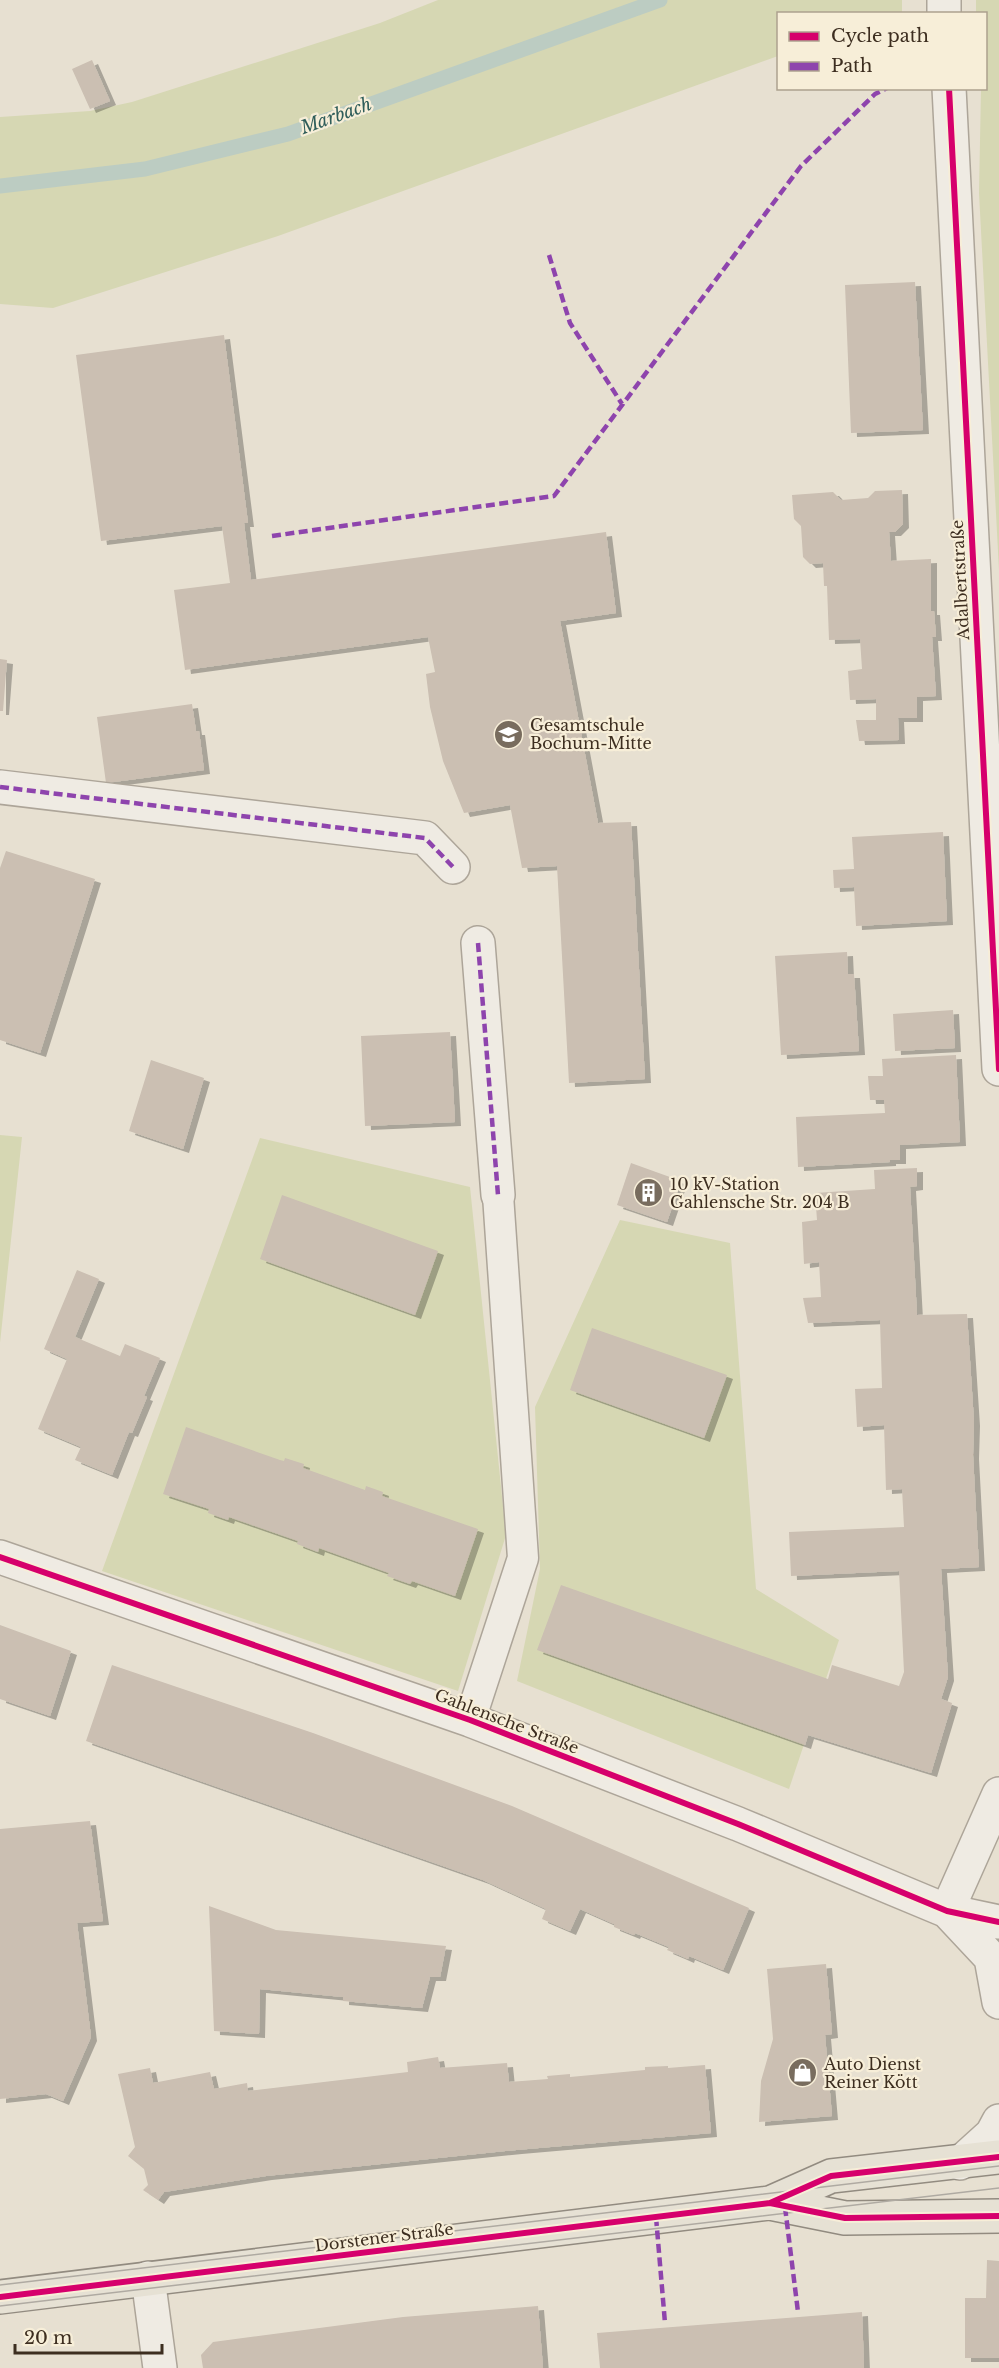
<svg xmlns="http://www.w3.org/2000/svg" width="999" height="2368" font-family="'Libre Baskerville',serif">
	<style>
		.green { fill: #d6d7b3 }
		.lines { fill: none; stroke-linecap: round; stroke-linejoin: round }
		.stream { stroke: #bcccc2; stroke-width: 15 }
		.building { fill: #cbbfb2; filter: url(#shadow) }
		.service-casing { stroke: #ada599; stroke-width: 33 }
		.pedestrian-casing { stroke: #ada599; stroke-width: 36 }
		.minor-casing { stroke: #ada599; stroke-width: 36 }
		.tertiary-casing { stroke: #ada599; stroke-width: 36 }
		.primary-casing { stroke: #928b80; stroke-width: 36 }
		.service { stroke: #efebe3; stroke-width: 30 }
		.pedestrian { stroke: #efebe3; stroke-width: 33 }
		.minor { stroke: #efebe3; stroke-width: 33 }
		.tertiary { stroke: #efebe3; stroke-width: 33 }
		.primary { stroke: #e6e1d4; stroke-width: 33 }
		.tram { stroke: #afaaa2; stroke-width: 1.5 }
		.quiet { stroke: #8e44ad; stroke-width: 4.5; stroke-dasharray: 9 4.5; stroke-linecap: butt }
		.cycleway-casing { stroke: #f7eed8; stroke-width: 10 }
		.cycleway { stroke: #d6006c; stroke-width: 6 }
		.labels { text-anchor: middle; stroke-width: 4.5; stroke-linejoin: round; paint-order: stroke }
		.street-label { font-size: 16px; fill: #3d2e20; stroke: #f7eed8 }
		.poi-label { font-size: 16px; fill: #3d2e20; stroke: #f7eed8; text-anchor: start }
		.water-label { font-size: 18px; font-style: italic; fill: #2f5d5a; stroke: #f7eed8 }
	</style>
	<defs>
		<filter id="shadow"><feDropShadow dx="6" dy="4" stdDeviation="0" flood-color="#0004"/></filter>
	</defs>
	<rect width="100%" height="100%" fill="#e7e0d1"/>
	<path class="green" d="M438 0H902V12L778 14V56L278 236 53 308 0 304V117L90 111 132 102 380 23Z
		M976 0H999V570L979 193 981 89 986 88V14L976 13Z
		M0 1135 22 1137 0 1343Z
		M260 1138 470 1187 506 1535 458 1691 102 1571Z
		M620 1220 730 1243 756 1589 839 1640 789 1789 517 1681 540 1569 535 1407Z"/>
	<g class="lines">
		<path class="stream" d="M0 186 145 169 288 134 660 0"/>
	</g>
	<path class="building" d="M92 60 110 101 90 109 72 69Z
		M915 282 923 430 851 433 845 285Z
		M224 335 248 523H244L251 580 606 532 616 613 560 621 598 823 631 822 645 1079 569 1083 557 866 522 868 510 805 464 813 443 761 430 707 426 674 435 672 428 637 185 670 174 590 230 583 222 526 101 541 76 355Z
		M902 490 903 524 895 532H889L891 561 931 559V611H934L936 637H932L936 696 917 697V718H898L899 740 859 741 856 720H876V699L850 700 848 671 862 669 860 639 829 640 827 586H824L823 563 810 564 803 557 801 526 794 519 792 495 833 492 841 500 868 498 875 491Z
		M0 659 7 660 3 711H0Z
		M192 704 196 731H199L204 770 106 783 97 717Z
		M943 832 947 921 856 926 854 887 834 888 833 870 854 869 852 837Z
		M6 851 95 879 40 1053 0 1040V868Z
		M847 952 848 974H854L859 1051 781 1055 775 956Z
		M953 1010 955 1048 895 1051 893 1014Z
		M450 1032 455 1122 365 1126 361 1036Z
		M956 1055 960 1142 900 1145V1160H890V1162L798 1167 796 1117 885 1113 884 1100H870L868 1076H883L882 1059Z
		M151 1060 204 1078 183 1149 129 1131Z
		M631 1163 681 1181 667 1222 617 1205Z
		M917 1168V1186L910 1187 917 1315 967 1314 974 1422 973 1455 979 1567 941 1569 948 1677 941 1699 952 1703 931 1773 808 1735 805 1745 537 1650 561 1585 828 1679 832 1665 899 1686 904 1672 899 1571 791 1576 789 1532 904 1527 902 1489 886 1490 884 1425 857 1427 855 1389 882 1388 880 1320 808 1323 803 1298 821 1297 819 1262 804 1264 802 1222 817 1220 815 1193 875 1189 874 1170Z
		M282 1195 438 1251 415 1315 260 1259Z
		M77 1270 99 1279 75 1337 120 1356 125 1344 160 1358 144 1396 147 1397 132 1433 129 1432 112 1475 75 1460 81 1447 38 1429 67 1359 44 1349Z
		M592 1328 727 1375 704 1438 570 1390Z
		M186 1427 280 1460 284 1461 285 1458 304 1464 303 1468 365 1490 366 1486 383 1492 382 1496 478 1529 455 1596 412 1581 410 1584 387 1576 389 1573 319 1548 318 1552 297 1544 298 1541 229 1517 228 1520 208 1513 209 1509 163 1494Z
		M0 1625 71 1651 50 1716 0 1699Z
		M112 1665 313 1733 512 1806 749 1908 723 1970 689 1956 688 1959 679 1955 667 1950 669 1947 635 1933 634 1935 614 1927V1924L580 1909 570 1931 542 1919 546 1909 483 1880 86 1741Z
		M90 1821 103 1921 77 1923 91 2037 63 2101 46 2094 0 2099V1829Z
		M209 1906 276 1930 446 1946 440 1977H430L422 2008 343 2001V1997L260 1989 259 2034 214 2031Z
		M826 1964 832 2034 825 2035 832 2116 759 2122 761 2081 773 2039 767 1969Z
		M438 2057 440 2068 507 2063 509 2082 548 2079 547 2076 570 2074V2077L645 2070V2067L668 2066V2068L705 2065 711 2133 516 2150 266 2176 164 2192 158 2200 143 2190 148 2185 144 2169 128 2156 135 2147 118 2074 150 2068 153 2083 210 2072 214 2089 247 2083 248 2091 408 2072 407 2062Z
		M987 2260 999 2261V2358H965V2298H986Z
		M538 2306 543 2368H203L201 2355 213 2342 403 2317Z
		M862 2312 864 2368H600L597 2333Z"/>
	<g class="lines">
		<defs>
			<path id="service" d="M470 1720 523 1558 498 1195"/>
			<path id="pedestrian" d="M0 787 425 838 453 867
				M478 943 498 1195"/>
			<path id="minor" d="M944 0V14
				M949 88 999 1069
				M947 1911 999 1794
				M148 2278 160 2368"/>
			<path id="tertiary" d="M0 1557 470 1720 738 1824 947 1911 999 1922
				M947 1911 991 1958 999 1963
				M991 1958 999 2002
				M960 2163 992 2134 999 2121"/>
			<path id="primary" d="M770 2203 845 2218 999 2216
				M0 2297 770 2203 831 2176 999 2157"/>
		</defs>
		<use href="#service" class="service-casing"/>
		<use href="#pedestrian" class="pedestrian-casing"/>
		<use href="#minor" class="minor-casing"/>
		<use href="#tertiary" class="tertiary-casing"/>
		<use href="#primary" class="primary-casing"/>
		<use href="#service" class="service"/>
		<use href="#pedestrian" class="pedestrian"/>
		<use href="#minor" class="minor"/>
		<use href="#tertiary" class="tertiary"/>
		<use href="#primary" class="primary"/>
		<path class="tram" d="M0 2285 999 2166
			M0 2306 999 2188"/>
		<path class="quiet" d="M549 255 570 323 622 404
			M272 536 554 496 801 166 875 94 887 88
			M0 787 425 838 453 867
			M478 943 498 1195
			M785 2207 798 2312
			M656 2217 665 2323"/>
		<defs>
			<path id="cycleway" d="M949 88 999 1069
				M0 1557 470 1720 738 1824 947 1911 999 1922
				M770 2203 845 2218 999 2216
				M0 2297 770 2203 831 2176 999 2157"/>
		</defs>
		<use href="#cycleway" class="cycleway-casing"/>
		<use href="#cycleway" class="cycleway"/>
	</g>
	<defs>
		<symbol id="school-disc" viewBox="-11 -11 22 22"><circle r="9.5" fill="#786c5e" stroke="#f7eed8"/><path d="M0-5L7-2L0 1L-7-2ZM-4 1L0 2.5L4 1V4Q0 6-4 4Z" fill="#fff"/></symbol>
		<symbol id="building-disc" viewBox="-11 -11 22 22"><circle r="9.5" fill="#786c5e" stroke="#f7eed8"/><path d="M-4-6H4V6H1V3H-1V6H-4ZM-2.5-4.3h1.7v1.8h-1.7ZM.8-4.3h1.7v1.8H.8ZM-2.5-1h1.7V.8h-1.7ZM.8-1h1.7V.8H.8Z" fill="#fff"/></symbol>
		<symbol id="shop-disc" viewBox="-11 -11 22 22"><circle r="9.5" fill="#786c5e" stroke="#f7eed8"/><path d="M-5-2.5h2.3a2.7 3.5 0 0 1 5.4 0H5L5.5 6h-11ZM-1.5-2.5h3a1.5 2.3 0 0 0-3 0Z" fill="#fff"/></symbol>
	</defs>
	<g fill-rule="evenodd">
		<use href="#school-disc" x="492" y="718" width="33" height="33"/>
		<use href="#building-disc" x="632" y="1176" width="33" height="33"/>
		<use href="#shop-disc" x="786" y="2056" width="33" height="33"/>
	</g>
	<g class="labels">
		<g class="street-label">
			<text transform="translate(960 580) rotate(-93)" y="6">Adalbertstraße</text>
			<text transform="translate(507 1721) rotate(21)" y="6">Gahlensche Straße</text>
			<text transform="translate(384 2237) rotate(-7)" y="6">Dorstener Straße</text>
		</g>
		<g class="poi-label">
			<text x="530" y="731">Gesamtschule<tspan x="530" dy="18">Bochum-Mitte</tspan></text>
			<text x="670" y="1190">10 kV-Station<tspan x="670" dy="18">Gahlensche Str. 204 B</tspan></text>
			<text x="824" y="2070">Auto Dienst<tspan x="824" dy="18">Reiner Kött</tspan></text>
		</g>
		<g class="water-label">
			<text transform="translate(336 116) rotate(-20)" y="6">Marbach</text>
		</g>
	</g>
	<rect x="777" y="12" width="210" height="78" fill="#f7eed8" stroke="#ada18e" stroke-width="1.5"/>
	<rect x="789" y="32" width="30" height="9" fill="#d6006c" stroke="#ada18e" stroke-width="1.5"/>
	<text x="831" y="42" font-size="18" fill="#3d2e20">Cycle path</text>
	<rect x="789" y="62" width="30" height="9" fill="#8e44ad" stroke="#ada18e" stroke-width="1.5"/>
	<text x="831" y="72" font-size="18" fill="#3d2e20">Path</text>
	<path d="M15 2344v9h147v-9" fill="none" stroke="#3d2e20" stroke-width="3"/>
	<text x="24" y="2344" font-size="18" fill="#3d2e20" stroke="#f7eed8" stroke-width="4.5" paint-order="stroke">20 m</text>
</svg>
